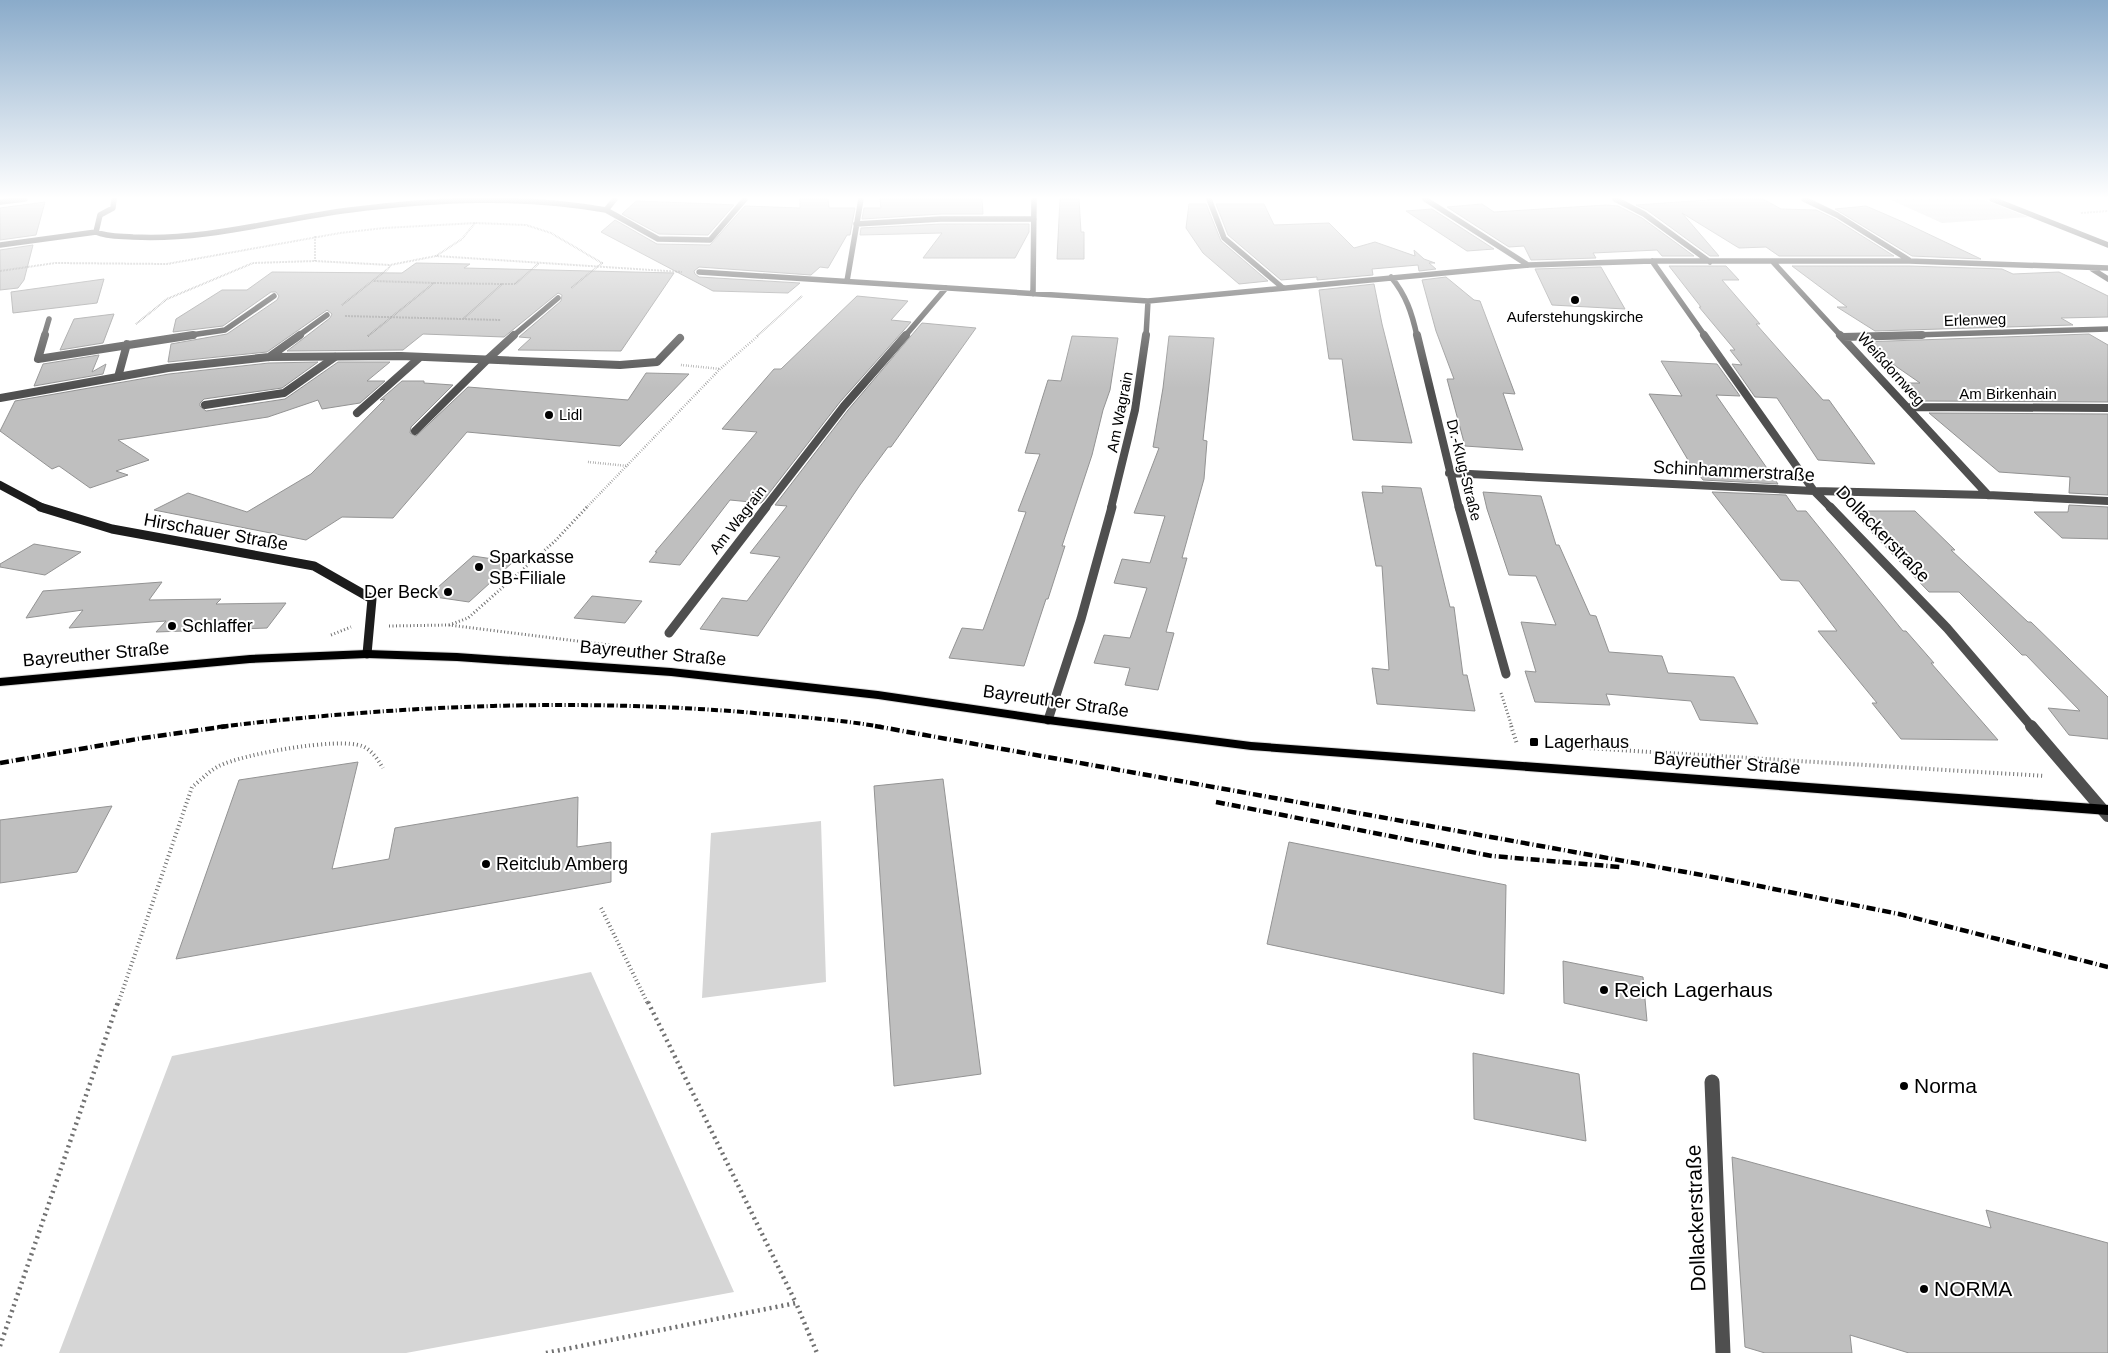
<svg xmlns="http://www.w3.org/2000/svg" width="2108" height="1353" font-family="Arial,sans-serif">
	<style>
		.green { fill: #d6d6d6 }
		.building { fill: #bfbfbf; stroke: #939393 }
		.lines { fill: none; stroke-linecap: round; stroke-linejoin: round }
		.primary-casing { stroke: #dbdbdb; stroke-width: 2 }
		.path-far4 { stroke: #717171; stroke-width: 2; stroke-dasharray: 0.5 1; stroke-linecap: butt }
		.path-far3 { stroke: #717171; stroke-width: 2.5; stroke-dasharray: 0.5 2; stroke-linecap: butt }
		.path-far2 { stroke: #717171; stroke-width: 3; stroke-dasharray: 1 2.5; stroke-linecap: butt }
		.path-far1 { stroke: #717171; stroke-width: 4; stroke-dasharray: 1 3; stroke-linecap: butt }
		.path { stroke: #717171; stroke-width: 4.5; stroke-dasharray: 2 4; stroke-linecap: butt }
		.lane-far1 { stroke: #4f4f4f; stroke-width: 5.5 }
		.lane { stroke: #4f4f4f; stroke-width: 8 }
		.street-far4 { stroke: #4f4f4f; stroke-width: 5.5 }
		.street-far3 { stroke: #4f4f4f; stroke-width: 8 }
		.street-far2 { stroke: #4f4f4f; stroke-width: 9 }
		.street-far1 { stroke: #4f4f4f; stroke-width: 12 }
		.street { stroke: #4f4f4f; stroke-width: 15 }
		.secondary-far1 { stroke: #1c1c1c; stroke-width: 8 }
		.secondary { stroke: #1c1c1c; stroke-width: 9 }
		.primary { fill: #000; fill-rule: evenodd }
		.rail-far1 { stroke: #000; stroke-width: 4; stroke-dasharray: 7 2.5 1 2.5; stroke-linecap: butt }
		.rail { stroke: #000; stroke-width: 4.5; stroke-dasharray: 9 3 1 3; stroke-linecap: butt }
		.poi-dot { fill: #000; stroke: #fff; stroke-width: 2 }
		.labels { text-anchor: middle; stroke-width: 4; stroke-linejoin: round; paint-order: stroke }
		.far-poi-label { font-size: 15px; fill: #000; stroke: #fff }
		.far-street-label { font-size: 15px; fill: #000; stroke: #fff }
		.street-label { font-size: 18px; fill: #000; stroke: #fff }
		.poi-label { font-size: 18px; fill: #000; stroke: #fff; text-anchor: start }
		.near-poi-label { font-size: 21px; fill: #000; stroke: #fff; text-anchor: start }
		.near-street-label { font-size: 21px; fill: #000; stroke: #fff }
	</style>
	<rect width="100%" height="100%" fill="#fff"/>
	<path class="green" d="M1889 199H1982L2028 217 1942 223Z
		M821 821 826 982 702 998 711 833Z
		M591 972 734 1292 406 1353H59L172 1056Z"/>
	<path class="building" d="M800 199H828L829 208H855L850 235H847L828 268 820 267 811 275 699 267 694 271 695 274 699 277 800 283 788 293 713 291 601 232 615 220 657 244 710 245 745 206 800 208Z
		M880 199H982L983 214H941L862 219 864 208H881Z
		M1060 199H1079L1081 232H1084V259H1057Z
		M1722 199H1763L1781 209 1816 210 1835 219 1894 256H1779L1766 247 1739 248 1682 213 1719 256H1710L1647 210 1636 205Z
		M636 201 715 204 734 205 708 235 659 234 622 214Z
		M45 202 36 235 0 240V208Z
		M1189 204H1206L1221 241 1268 281 1239 284 1203 253 1186 228Z
		M1216 204H1264L1274 225 1329 223 1354 248 1375 242 1415 256 1414 250 1424 259 1435 263H1429L1436 269 1419 271 1418 265 1372 269 1373 275 1317 280V277L1281 280 1228 235Z
		M1482 204 1494 212 1606 205 1618 206 1642 218 1694 256H1662L1657 250 1593 253 1596 258 1531 260 1524 246 1509 247 1447 207Z
		M1866 206 1903 222 1981 259 1912 256 1835 209Z
		M1432 209 1494 249 1467 251 1406 211Z
		M941 224H1029V232L1015 258H923L942 233 860 235 861 228Z
		M33 245 24 280 18 288 0 290V250Z
		M416 263 470 264 464 268 674 273 621 351 518 350 531 338 519 337 561 301 562 295 558 293 504 337 423 334 403 350 287 351 330 318 332 314 327 310 267 352 168 362 171 344 227 334 277 300 279 296 276 292H271L223 326 173 332 176 319 222 290H247L272 272 402 273Z
		M1669 266H1726L1739 280H1722L1760 324H1756L1823 400H1829L1875 464 1818 460 1777 398 1755 397 1732 364 1742 365 1730 350H1735L1699 307H1701Z
		M1792 266H1909L2002 269 2013 274 2059 272 2108 296V317L2061 318 2073 325 1875 331 1837 307H1847Z
		M1601 267 1625 309 1552 305 1535 269Z
		M1446 277 1474 300 1480 301 1515 394 1503 393 1523 450 1465 446 1447 379H1454L1436 331 1422 280Z
		M104 279 97 303 13 313 11 292Z
		M1374 284 1382 324 1412 443 1353 440 1342 359H1329L1319 290Z
		M857 296 908 301 891 320 911 322 840 402 763 501 761 503 730 500 680 565 649 562 657 552H655L757 432 722 429 774 369H781Z
		M114 314 103 343 60 350 74 319Z
		M922 323 976 328 891 447H888L860 485 758 636 700 629 722 598 747 601 780 557 750 553 787 506 775 505 848 410Z
		M2089 334 2108 345V402L1924 401 1901 383H1920L1861 342Z
		M1072 336 1118 338 1110 390 1103 410 1092 455 1062 546H1065L1048 599H1046L1024 666 949 658 962 628 983 630 1026 512 1018 511 1040 454 1025 453 1048 380 1061 381Z
		M1169 336 1214 338 1203 440 1207 441 1204 479 1182 558H1187L1166 632 1174 633 1158 690 1125 685 1130 668 1094 663 1104 635 1130 638 1147 588 1114 583 1122 559 1150 563 1165 516 1134 513 1159 448 1153 447 1163 388Z
		M99 355 92 372 106 364 103 374 34 386 43 364Z
		M1661 361 1717 364 1740 396 1716 395 1778 484 1703 480 1691 465 1649 394 1682 396Z
		M318 362 282 388 204 399 200 403V406L206 411 285 399 338 362H390L367 381H385L360 403 322 409 318 400 268 417 118 440 149 460 116 471 128 475 90 488 59 466 52 469 0 431 15 401 169 374 269 363Z
		M646 373 689 374 620 446 467 432 393 518 342 517 306 540 154 510 188 493 247 512 311 474 385 399 380 400 402 381H424V383L453 385 411 427 410 433 416 436 468 387 628 400Z
		M1929 413 2108 414V495L2069 493 2070 477 1999 472Z
		M1382 486 1421 488 1450 607H1454L1463 675H1467L1475 711 1377 704 1372 668 1389 670 1382 566H1376L1362 492 1383 493Z
		M1483 492 1541 496 1556 545H1559L1590 615 1596 616 1609 652 1662 656 1668 673 1734 677 1758 724 1700 720 1691 701 1606 694 1610 705 1535 702 1525 671 1536 672 1521 622 1556 625 1536 576 1509 575 1487 509Z
		M1712 492 1786 495 1797 511H1806L1903 631H1906L1934 663H1931L1998 740 1901 739 1872 703H1877L1818 631H1837L1799 581 1781 580Z
		M2069 505 2108 507V539L2062 538 2034 512H2068Z
		M1851 511H1915L1955 550H1951L2028 622H2031L2108 697V739L2069 735 2048 708 2080 711 2026 655H2022L1959 592H1929Z
		M34 544 81 552 45 575 0 567V564Z
		M473 556 513 562 469 602 428 596Z
		M162 582 149 600 221 599 216 604 286 603 267 628 156 632 166 621 69 628 83 610 26 618 43 591Z
		M592 596 642 601 625 623 574 618Z
		M358 762 332 869 389 859 395 828 578 797 577 847 611 842V882L176 959 239 780Z
		M943 779 981 1074 894 1086 874 786Z
		M112 806 77 872 0 883V820Z
		M1289 842 1506 885 1504 994 1267 944Z
		M1563 961 1643 977 1647 1021 1564 1003Z
		M1473 1053 1579 1074 1586 1141 1474 1119Z
		M1732 1157 1991 1228 1986 1210 2108 1243V1353H1909L1850 1335 1852 1353H1765L1745 1347Z"/>
	<g class="lines">
		<defs>
			<path id="primary" d="M367 650 457 653 671 668 878 691 1048 716 1251 742 2108 805V815L1251 750 1048 724 878 699 671 676 457 661 367 658 250 663 0 686V678L250 655Z"/>
		</defs>
		<use href="#primary" class="primary-casing"/>
		<path class="path-far4" d="M2081 213 2108 211
			M315 236V261
			M436 256 462 239 475 223
			M0 271 55 263 167 264 340 233 384 228 476 223 526 225 551 233 602 263 571 288
			M434 283 502 284
			M342 305 389 268 390 265
			M345 316 501 320
			M464 318 502 284H515L539 263
			M136 324 167 299 253 263 315 261 390 265 436 256 682 272
			M368 336 434 283 374 281
			M757 336 802 296"/>
		<path class="path-far3" d="M368 336 370 335
			M681 365 720 369
			M588 462 628 466
			M586 508 720 369 759 335"/>
		<path class="path-far2" d="M491 552V558L529 563
			M449 625 468 618 555 541 587 507
			M389 626 449 625 617 646
			M331 635 351 627
			M1501 693 1512 727"/>
		<path class="path-far1" d="M1511 726 1517 744
			M1570 747 2045 776
			M601 908 648 1004
			M118 1004 192 787C201 780 209 771 219 766 243 754 338 737 362 746 372 750 378 760 383 768"/>
		<path class="path" d="M648 1002 796 1303
			M0 1346 118 1002
			M546 1353 796 1303 817 1353"/>
		<path class="lane-far1" d="M44 336 49 319
			M184 336 225 330 274 296"/>
		<path class="lane" d="M45 335 38 359 193 335
			M118 377 127 344
			M205 405 284 393 335 357
			M357 413 419 358
			M415 431 488 359"/>
		<path class="street-far4" d="M615 199 606 210 658 239 710 240 745 199
			M1209 199 1224 238 1283 288
			M1425 199 1528 265
			M1615 199 1644 214 1710 262
			M1804 199 1837 215 1909 260
			M1992 199 2108 245
			M0 202 25 199
			M856 224 941 219H1034
			M96 232 100 215 113 208 114 199
			M0 245 96 232C107 237 121 236 133 237 207 241 278 219 350 210 436 199 521 195 606 210
			M1652 261 1705 336
			M1773 262 1841 336
			M2092 269 2108 279
			M699 272 1148 301 1528 265 1652 261H1909L2108 268
			M1391 277C1406 295 1412 313 1417 336
			M847 281 861 199
			M1033 294 1034 199
			M298 336 327 315
			M513 336 558 298
			M905 336 946 288
			M1146 336 1148 301
			M1881 336 2108 329"/>
		<path class="street-far3" d="M1417 335 1459 508
			M1704 335 1814 491 1831 508
			M1840 335 1988 495
			M1843 337 1922 335
			M269 357 300 335
			M488 359 514 335
			M0 398 168 368 269 357 401 356 620 365 657 362 680 338
			M1908 407 2108 408
			M1449 473 1814 491 1988 495 2108 501
			M765 508 844 406 906 335
			M1111 508 1135 410 1146 335"/>
		<path class="street-far2" d="M1459 507 1506 674
			M1830 507 1947 628 2032 727
			M669 633 766 507
			M1048 720 1081 619 1112 507"/>
		<path class="street-far1" d="M2031 726 2108 816"/>
		<path class="street" d="M1712 1082 1723 1353"/>
		<path class="secondary-far1" d="M0 485 43 508"/>
		<path class="secondary" d="M40 507 112 529 314 566 372 599 367 654"/>
		<use href="#primary" class="primary"/>
		<path class="rail-far1" d="M218 727C393 706 567 698 743 712 789 716 836 719 882 727"/>
		<path class="rail" d="M875 726 1724 879 1899 914 2108 967
			M0 763 143 738 228 726
			M1216 802 1492 856 1620 867"/>
	</g>
	<linearGradient id="sky" x2="0" y2="1"><stop stop-color="#8aabca"/><stop offset="0.51" stop-color="#fff"/><stop offset="1" stop-color="#fff" stop-opacity="0"/></linearGradient>
	<rect width="2108" height="388" fill="url(#sky)"/>
	<g class="poi-dot">
		<circle cx="1575" cy="300" r="5"/>
		<circle cx="549" cy="415" r="5"/>
		<circle cx="479" cy="567" r="5"/>
		<circle cx="448" cy="592" r="5"/>
		<circle cx="172" cy="626" r="5"/>
		<rect x="1529" y="737" width="10" height="10" rx="2.5"/>
		<circle cx="486" cy="864" r="5"/>
		<circle cx="1604" cy="990" r="5"/>
		<circle cx="1904" cy="1086" r="5"/>
		<circle cx="1924" cy="1289" r="5"/>
	</g>
	<g class="labels">
		<g class="far-poi-label">
			<text x="1575" y="322">Auferstehungskirche</text>
			<text x="559" y="420" text-anchor="start">Lidl</text>
		</g>
		<g class="far-street-label">
			<text transform="translate(1975 320) rotate(-2)" y="5">Erlenweg</text>
			<text transform="translate(1891 369) rotate(48)" y="5">Weißdornweg</text>
			<text x="2008" y="399">Am Birkenhain</text>
			<text transform="translate(1120 412) rotate(-79)" y="5">Am Wagrain</text>
			<text transform="translate(1464 470) rotate(76)" y="5">Dr.-Klug-Straße</text>
			<text transform="translate(738 520) rotate(-52)" y="5">Am Wagrain</text>
		</g>
		<g class="street-label">
			<text transform="translate(1734 471) rotate(3)" y="6">Schinhammerstraße</text>
			<text transform="translate(216 532) rotate(10)" y="6">Hirschauer Straße</text>
			<text transform="translate(1883 534) rotate(46)" y="6">Dollackerstraße</text>
			<text transform="translate(653 653) rotate(5)" y="6">Bayreuther Straße</text>
			<text transform="translate(96 654) rotate(-5)" y="6">Bayreuther Straße</text>
			<text transform="translate(1056 701) rotate(8)" y="6">Bayreuther Straße</text>
			<text transform="translate(1727 763) rotate(4)" y="6">Bayreuther Straße</text>
		</g>
		<g class="poi-label">
			<text x="489" y="563">Sparkasse<tspan x="489" dy="21">SB-Filiale</tspan></text>
			<text x="438" y="598" text-anchor="end">Der Beck</text>
			<text x="182" y="632">Schlaffer</text>
			<text x="1544" y="748">Lagerhaus</text>
			<text x="496" y="870">Reitclub Amberg</text>
		</g>
		<g class="near-poi-label">
			<text x="1614" y="997">Reich Lagerhaus</text>
			<text x="1914" y="1093">Norma</text>
			<text x="1934" y="1296">NORMA</text>
		</g>
		<g class="near-street-label">
			<text transform="translate(1696 1218) rotate(-92)" y="7">Dollackerstraße</text>
		</g>
	</g>
</svg>
